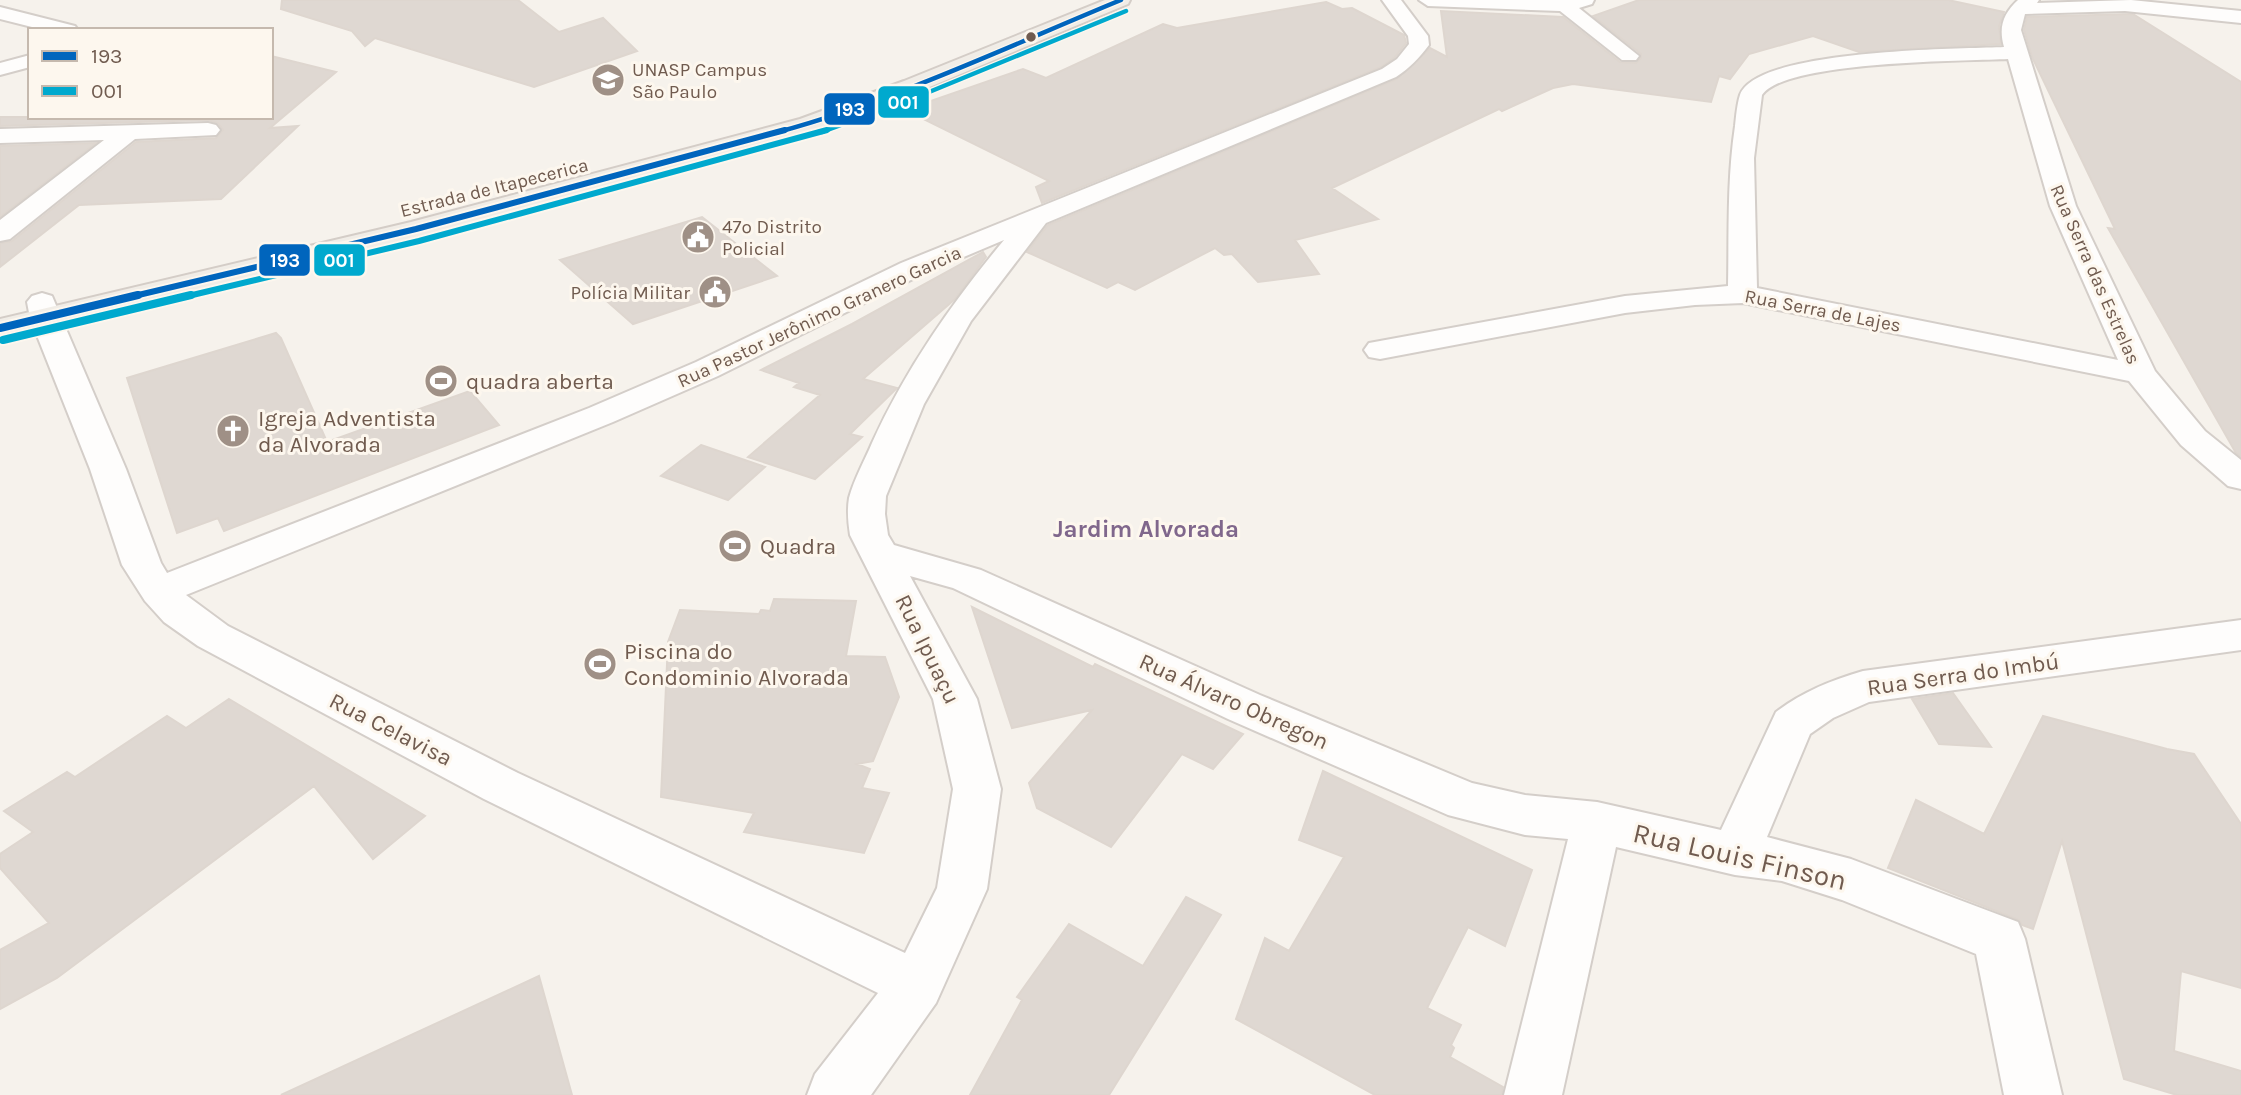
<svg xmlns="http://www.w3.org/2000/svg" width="2241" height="1095" font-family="Karla,sans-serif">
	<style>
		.building { fill: #dfd8d2; stroke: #ded6cf; stroke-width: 2 }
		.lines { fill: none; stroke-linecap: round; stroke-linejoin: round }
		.street-casing { stroke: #d4cec9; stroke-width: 4 }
		.primary-casing { stroke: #d4cdc7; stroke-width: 4 }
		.street { fill: #fefdfc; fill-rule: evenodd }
		.primary { fill: #f1ede7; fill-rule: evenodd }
		.bus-1-far2-casing { stroke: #fdf7ee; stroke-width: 7 }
		.bus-1-far1-casing { stroke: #fdf7ee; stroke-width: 10 }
		.bus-1-casing { stroke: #fdf7ee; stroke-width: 12 }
		.bus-2-far2-casing { stroke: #fdf7ee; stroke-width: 7 }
		.bus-2-far1-casing { stroke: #fdf7ee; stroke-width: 10 }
		.bus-2-casing { stroke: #fdf7ee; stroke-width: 12 }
		.bus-1-far2 { stroke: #0065bd; stroke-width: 4.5 }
		.bus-1-far1 { stroke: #0065bd; stroke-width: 6 }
		.bus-1 { stroke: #0065bd; stroke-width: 8 }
		.bus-2-far2 { stroke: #00a9ce; stroke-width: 4.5 }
		.bus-2-far1 { stroke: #00a9ce; stroke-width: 6 }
		.bus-2 { stroke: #00a9ce; stroke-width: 8 }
		.bus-dot { fill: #705b4f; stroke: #fdf7ee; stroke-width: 2.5 }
		.labels { text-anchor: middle; stroke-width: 6; stroke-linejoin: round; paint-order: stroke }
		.far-poi-label { font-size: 19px; fill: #705b4f; stroke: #fdf7ee; text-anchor: start }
		.far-street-label { font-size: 19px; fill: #705b4f; stroke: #fdf7ee }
		.poi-label { font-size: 23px; fill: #705b4f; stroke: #fdf7ee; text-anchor: start }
		.street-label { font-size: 23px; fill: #705b4f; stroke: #fdf7ee }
		.neighbourhood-label { font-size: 24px; font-weight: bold; fill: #80678c; stroke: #fdf7ee }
		.near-street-label { font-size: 28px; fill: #705b4f; stroke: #fdf7ee }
		.line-badge { stroke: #fdf7ee; stroke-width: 2.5 }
		.badge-label { font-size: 19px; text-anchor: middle; font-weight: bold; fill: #fff }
	</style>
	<rect width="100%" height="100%" fill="#f6f2ec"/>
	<path class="building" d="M282 0H518L559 32 603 18 637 51 534 87 375 38 365 46 352 31 281 9Z
		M1639 0H1948L2004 12 1999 26 2001 44 1859 52 1813 36 1749 54 1730 79 1719 76 1711 102 1573 84 1553 88 1502 111 1499 109 1332 188 1378 219 1295 240 1319 274 1258 282 1232 254 1224 255 1215 248 1135 290 1118 282 1107 288 1027 252 1048 225 1397 79 1430 48 1447 57 1441 11 1563 17 1620 62 1636 63 1641 58V54L1593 16Z
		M1326 2 1342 9 1352 8 1404 35 1406 43 1395 57 1381 67 1042 203 1036 187 1049 181 905 110 1023 69 1046 78 1163 24 1177 28Z
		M2133 14 2241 82V457L2236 453 2108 228 2115 229 2032 57 2024 30 2027 17Z
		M271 56 336 72 270 128 298 126 221 199 79 205 0 267V243L12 241 136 142 216 138 223 130 218 123 208 120 0 126V117H271Z
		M96 143 0 217V146Z
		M702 217 777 276 633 324 560 260Z
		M983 252 986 257 955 299 863 379 897 388 850 434 862 437 815 479 748 457 820 395 794 387 799 383 761 370 852 324Z
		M276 333 281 338 327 442 470 391 499 425 224 531 218 518 177 533 127 378Z
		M701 445 765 467 728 500 661 476Z
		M774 599 856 601 846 656 885 657 899 697 873 761 857 764 870 769 862 788 889 793 864 853 744 832 754 813 661 797 668 642 680 610 759 614 761 610 770 611Z
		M972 607 1093 667 1095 664 1243 734 1213 769 1182 754 1111 847 1037 808 1029 783 1092 710 1012 728Z
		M1953 693 1991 747 1939 744 1912 699Z
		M229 699 425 816 373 859 314 786 57 978 0 1009V950L49 923 0 868V854L33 832 4 811 67 772 75 777 167 716 186 728Z
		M2043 716 2167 749 2194 754 2241 824V988L2181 971 2174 1051 2241 1071V1095H2177L2124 1079 2062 841 2033 929 2022 925 2019 920 1888 868 1916 800 1984 834Z
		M1323 771 1532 870 1505 946 1468 927 1427 1008 1461 1025 1451 1045 1454 1048 1450 1057 1503 1087 1502 1095H1375L1236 1019 1265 938 1289 951 1344 857 1299 840Z
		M1186 897 1221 915 1109 1095H970L1022 1000 1017 997 1069 924 1143 966Z
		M539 976 572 1095H281Z"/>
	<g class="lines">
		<defs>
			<path id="street" d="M1382 0H1401L1428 36 1429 45C1419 58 1410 68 1396 77L1046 223 971 321 924 404 886 496 885 514 888 535 894 545 981 570 1260 695 1472 783 1525 795 1597 802 1721 830 1776 712C1802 692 1832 680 1863 671L2241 620V650L1869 702 1833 718 1810 734 1767 837 1851 859 2018 922 2025 939 2062 1095H2004L1976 954 1842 900 1782 881 1735 875 1616 847 1562 1095H1504L1568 839 1525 835 1448 815 1228 719 953 588 910 576 977 699 1001 789 987 889 936 1003 871 1095H807L815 1074 878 993 484 799 198 646 164 622 145 601 122 565 90 469 30 318 27 302 32 296 42 293 52 296 126 469 161 563 167 573 589 408 696 362 901 263 1382 69 1397 59 1409 44 1408 36ZM1004 240C952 303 906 368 872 443 865 460 854 479 849 498 847 510 848 522 850 535L933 699 953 789 937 888 905 953 518 773 228 626 186 595 613 422 718 376 921 275Z
				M1419 0H1594L1592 4 1579 8 1639 56 1636 60H1622L1560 11 1428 6Z
				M2018 0H2039L2037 3 2131 0 2241 11V23L2125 11 2025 14 2021 30 2076 206 2155 371 2205 431 2241 460V489L2228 486 2181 445 2129 381 1743 303 1695 305 1625 313 1380 359 1369 357 1364 350 1369 343 1380 341 1625 296 1728 286C1729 233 1727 179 1735 126 1736 117 1737 104 1740 95 1756 49 1958 49 2004 47 1998 26 2004 13 2018 0ZM2008 59 2050 206 2118 360 1757 288 1754 158 1762 95C1785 61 1963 61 2008 59Z
				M0 7 75 26 78 30H44L0 19Z
				M30 55V67L0 75V63Z
				M208 123 216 125 220 130 216 135 135 139 10 239 0 241V220L104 140 0 143V129Z"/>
			<path id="primary" d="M1105 0H1130L1128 4 920 91 816 129 425 235 0 337V319L411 222 800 119 904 81Z"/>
		</defs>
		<use href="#street" class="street-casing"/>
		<use href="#primary" class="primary-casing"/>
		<use href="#street" class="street"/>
		<use href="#primary" class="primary"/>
		<defs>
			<path id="bus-1-far2" d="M778 132C896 100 1009 46 1121 0"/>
			<path id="bus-1-far1" d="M130 297 416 229 785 130"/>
			<path id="bus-1" d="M0 328 138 295"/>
			<path id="bus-2-far2" d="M822 132 917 97 1126 11"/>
			<path id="bus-2-far1" d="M184 297 419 241 827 130"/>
			<path id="bus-2" d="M3 340 191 295"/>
		</defs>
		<use href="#bus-1-far2" class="bus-1-far2-casing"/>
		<use href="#bus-1-far1" class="bus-1-far1-casing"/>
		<use href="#bus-1" class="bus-1-casing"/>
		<use href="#bus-2-far2" class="bus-2-far2-casing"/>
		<use href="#bus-2-far1" class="bus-2-far1-casing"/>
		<use href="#bus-2" class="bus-2-casing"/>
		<use href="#bus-1-far2" class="bus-1-far2"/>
		<use href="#bus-1-far1" class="bus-1-far1"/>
		<use href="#bus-1" class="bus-1"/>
		<use href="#bus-2-far2" class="bus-2-far2"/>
		<use href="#bus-2-far1" class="bus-2-far1"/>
		<use href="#bus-2" class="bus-2"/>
	</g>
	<defs>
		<symbol id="university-disc" viewBox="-11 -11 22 22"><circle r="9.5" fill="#9f9086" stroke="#fdf7ee"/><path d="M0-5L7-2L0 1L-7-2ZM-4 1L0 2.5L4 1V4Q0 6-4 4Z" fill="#fff"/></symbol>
		<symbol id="civic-disc" viewBox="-11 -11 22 22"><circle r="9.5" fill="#9f9086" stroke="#fdf7ee"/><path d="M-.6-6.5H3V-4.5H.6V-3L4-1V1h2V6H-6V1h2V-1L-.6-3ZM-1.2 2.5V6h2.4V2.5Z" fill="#fff"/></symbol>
		<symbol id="stadium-disc" viewBox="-11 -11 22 22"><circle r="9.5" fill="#9f9086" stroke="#fdf7ee"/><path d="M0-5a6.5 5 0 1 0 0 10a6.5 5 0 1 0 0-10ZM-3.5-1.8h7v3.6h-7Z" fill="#fff"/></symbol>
		<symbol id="church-disc" viewBox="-11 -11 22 22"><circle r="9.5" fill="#9f9086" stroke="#fdf7ee"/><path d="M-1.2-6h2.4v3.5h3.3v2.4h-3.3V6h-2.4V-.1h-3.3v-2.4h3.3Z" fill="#fff"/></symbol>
	</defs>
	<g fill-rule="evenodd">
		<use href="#university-disc" x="589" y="61" width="38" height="38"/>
		<use href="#civic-disc" x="679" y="218" width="38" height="38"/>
		<use href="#civic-disc" x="696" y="273" width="38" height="38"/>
		<use href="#stadium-disc" x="422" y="362" width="38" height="38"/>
		<use href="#church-disc" x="214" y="412" width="38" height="38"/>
		<use href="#stadium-disc" x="716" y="527" width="38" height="38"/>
		<use href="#stadium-disc" x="581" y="645" width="38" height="38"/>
	</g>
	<circle class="bus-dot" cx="1031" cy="37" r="6"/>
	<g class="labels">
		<g class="far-poi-label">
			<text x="632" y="76">UNASP Campus<tspan x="632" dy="22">São Paulo</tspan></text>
			<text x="722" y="233">47º Distrito<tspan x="722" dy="22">Policial</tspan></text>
			<text x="690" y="299" text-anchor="end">Polícia Militar</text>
		</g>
		<g class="far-street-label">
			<text transform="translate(494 187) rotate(-14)" y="7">Estrada de Itapecerica</text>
			<text transform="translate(2096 274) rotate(66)" y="7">Rua Serra das Estrelas</text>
			<text transform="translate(1823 310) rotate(11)" y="7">Rua Serra de Lajes</text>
			<text transform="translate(819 316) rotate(-25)" y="7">Rua Pastor Jerônimo Granero Garcia</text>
		</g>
		<g class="poi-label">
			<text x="466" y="389">quadra aberta</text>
			<text x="258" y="426">Igreja Adventista<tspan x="258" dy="26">da Alvorada</tspan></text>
			<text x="760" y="554">Quadra</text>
			<text x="624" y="659">Piscina do<tspan x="624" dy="26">Condominio Alvorada</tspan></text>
		</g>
		<g class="street-label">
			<text transform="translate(928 649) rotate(64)" y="8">Rua Ipuaçu</text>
			<text transform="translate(1963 674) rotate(-8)" y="8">Rua Serra do Imbú</text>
			<text transform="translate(1234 701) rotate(24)" y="8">Rua Álvaro Obregon</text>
			<text transform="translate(391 729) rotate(27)" y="8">Rua Celavisa</text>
		</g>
		<g class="neighbourhood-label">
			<text x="1146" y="537">Jardim Alvorada</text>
		</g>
		<g class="near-street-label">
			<text transform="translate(1740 856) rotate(13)" y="10">Rua Louis Finson</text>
		</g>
	</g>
	<g class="line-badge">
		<rect x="877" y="85" width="53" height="34" rx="7" fill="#00a9ce"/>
		<rect x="823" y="92" width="53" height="34" rx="7" fill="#0065bd"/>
		<rect x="313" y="243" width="53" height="34" rx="7" fill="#00a9ce"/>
		<rect x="258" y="243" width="53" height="34" rx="7" fill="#0065bd"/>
	</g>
	<g class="badge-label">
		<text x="903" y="109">001</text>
		<text x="850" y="116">193</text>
		<text x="339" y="267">001</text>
		<text x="285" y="267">193</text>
	</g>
	<rect x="28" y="28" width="245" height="91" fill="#fdf7ee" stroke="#c5b9ae" stroke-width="2"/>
	<rect x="42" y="51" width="35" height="10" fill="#0065bd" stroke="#c5b9ae" stroke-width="2"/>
	<text x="91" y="63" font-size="21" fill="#705b4f">193</text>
	<rect x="42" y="86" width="35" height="10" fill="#00a9ce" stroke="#c5b9ae" stroke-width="2"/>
	<text x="91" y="98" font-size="21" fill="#705b4f">001</text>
</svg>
